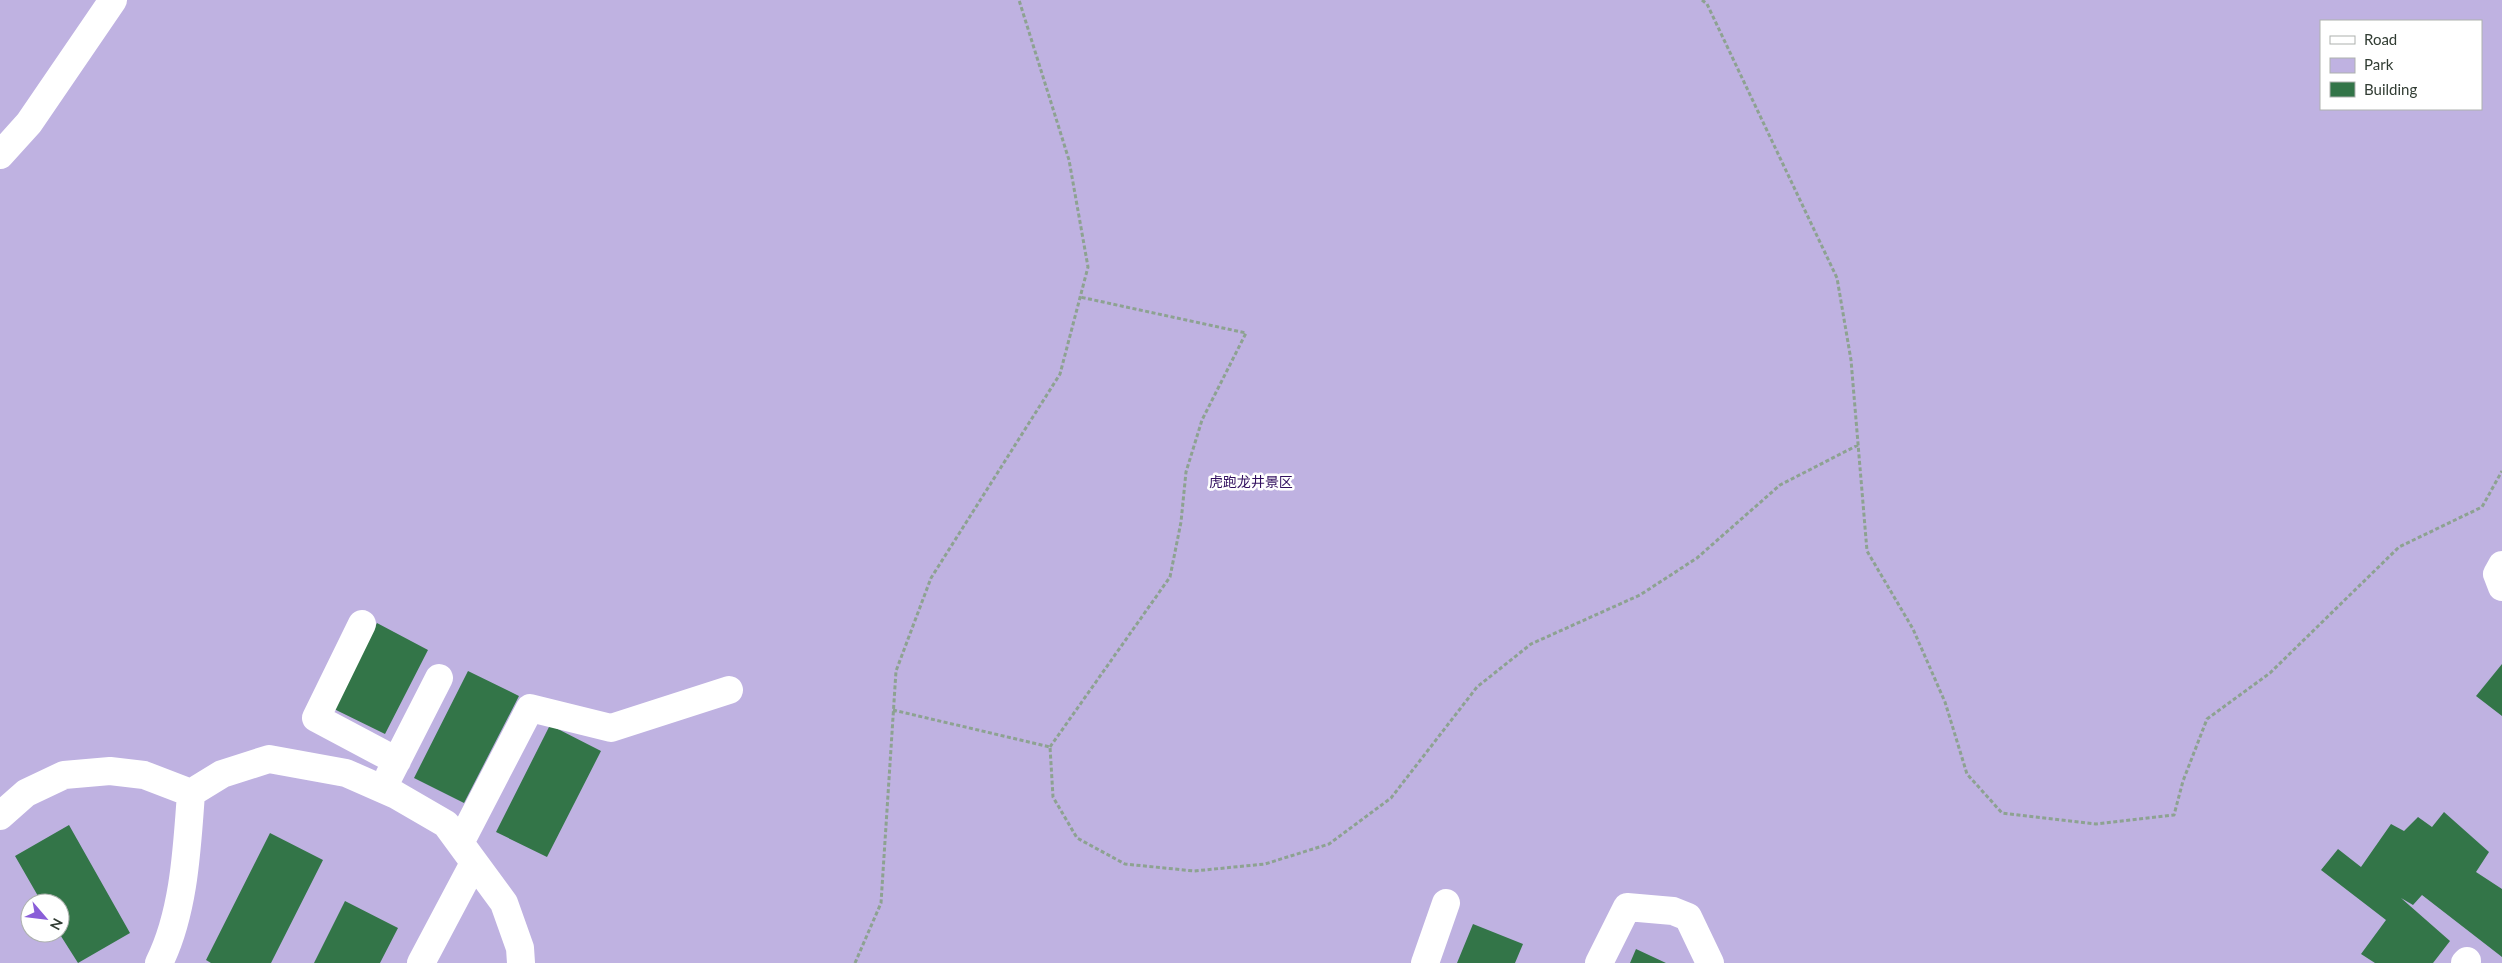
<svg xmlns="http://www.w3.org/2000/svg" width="2502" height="963" font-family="Lato,'Noto Sans SC',sans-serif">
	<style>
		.green { fill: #bfb2e1; fill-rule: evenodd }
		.building { fill: #337548 }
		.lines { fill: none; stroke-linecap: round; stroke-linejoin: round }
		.path { stroke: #8da291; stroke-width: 3; stroke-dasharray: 4 2.5; stroke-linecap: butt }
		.minor { stroke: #fff; stroke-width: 28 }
		.labels { text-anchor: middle; stroke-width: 5; stroke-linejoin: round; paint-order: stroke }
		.park-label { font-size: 14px; fill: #320f5f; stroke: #fff }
	</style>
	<rect width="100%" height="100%" fill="#cee9d3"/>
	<path class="green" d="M0 0H2502V963H0ZM2321 21H2481V109H2321ZM30 903H60V933H30Z"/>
	<path class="building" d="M377 623 428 650 385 734 334 709Z
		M2502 664V716L2476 696Z
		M468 671 519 696 464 803 414 778Z
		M550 725 601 751 547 857 496 832Z
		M2444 812 2489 852 2476 872 2502 889V957L2422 895 2413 905 2401 898 2450 941 2433 963H2375L2361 954 2386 920 2321 870 2338 849 2361 867 2391 824 2404 831 2418 817 2432 827Z
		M69 825 130 933 78 963 59 933 60 903H42L15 856Z
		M270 833 323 860 271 963H211L206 960Z
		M345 901 398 928 380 963H314Z
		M1473 924 1523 944 1515 963H1457Z
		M1636 949 1666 963H1630Z"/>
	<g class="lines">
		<path class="path" d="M1702 0 1707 4 1837 278 1851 360 1867 551 1913 629 1945 702 1967 774 2002 813 2096 824 2174 815 2183 781 2207 719 2270 673 2399 547 2482 507 2502 471
			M893 710 1050 747 1053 797 1077 838 1125 864 1194 871 1265 864 1329 844 1391 798 1477 687 1531 644 1640 595 1697 558 1780 485 1858 445
			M1050 747 1170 577 1181 522 1186 472 1202 420 1246 333 1080 297
			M855 963 881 903 896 671 931 578 1060 374 1088 267 1069 160 1019 0"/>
		<path class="minor" d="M0 155 29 123 113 0
			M2502 565 2497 574 2502 587
			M362 624 316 718 397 761
			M389 776 439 678
			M0 816 26 793 64 775 110 771 144 775 191 793
			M460 843 530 708 611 728 729 690
			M159 963C184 913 187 849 191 793L222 774 269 759 346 773 396 795 446 824 504 903 520 948 521 963
			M421 963 474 863
			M1425 963 1446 903
			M1599 963 1627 907 1673 911 1688 917 1710 963
			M2465 963 2467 961"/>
	</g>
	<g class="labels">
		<g class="park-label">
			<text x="1251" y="487">虎跑龙井景区</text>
		</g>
	</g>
	<rect x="2320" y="20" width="162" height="90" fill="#ffffff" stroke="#adb1ae"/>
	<rect x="2330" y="36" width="25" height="8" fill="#ffffff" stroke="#adb1ae"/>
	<text x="2364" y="45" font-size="15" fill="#323d34">Road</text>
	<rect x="2330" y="58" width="25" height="15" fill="#bfb2e1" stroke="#adb1ae"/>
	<text x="2364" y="70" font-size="15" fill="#323d34">Park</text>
	<rect x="2330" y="82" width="25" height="15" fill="#337548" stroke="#adb1ae"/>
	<text x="2364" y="95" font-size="15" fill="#323d34">Building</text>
	<g transform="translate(45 918) rotate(118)"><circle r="24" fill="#ffffff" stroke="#adb1ae"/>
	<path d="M0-4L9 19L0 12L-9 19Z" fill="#8a5ed8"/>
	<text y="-8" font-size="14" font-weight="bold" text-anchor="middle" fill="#323d34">N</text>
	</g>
</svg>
